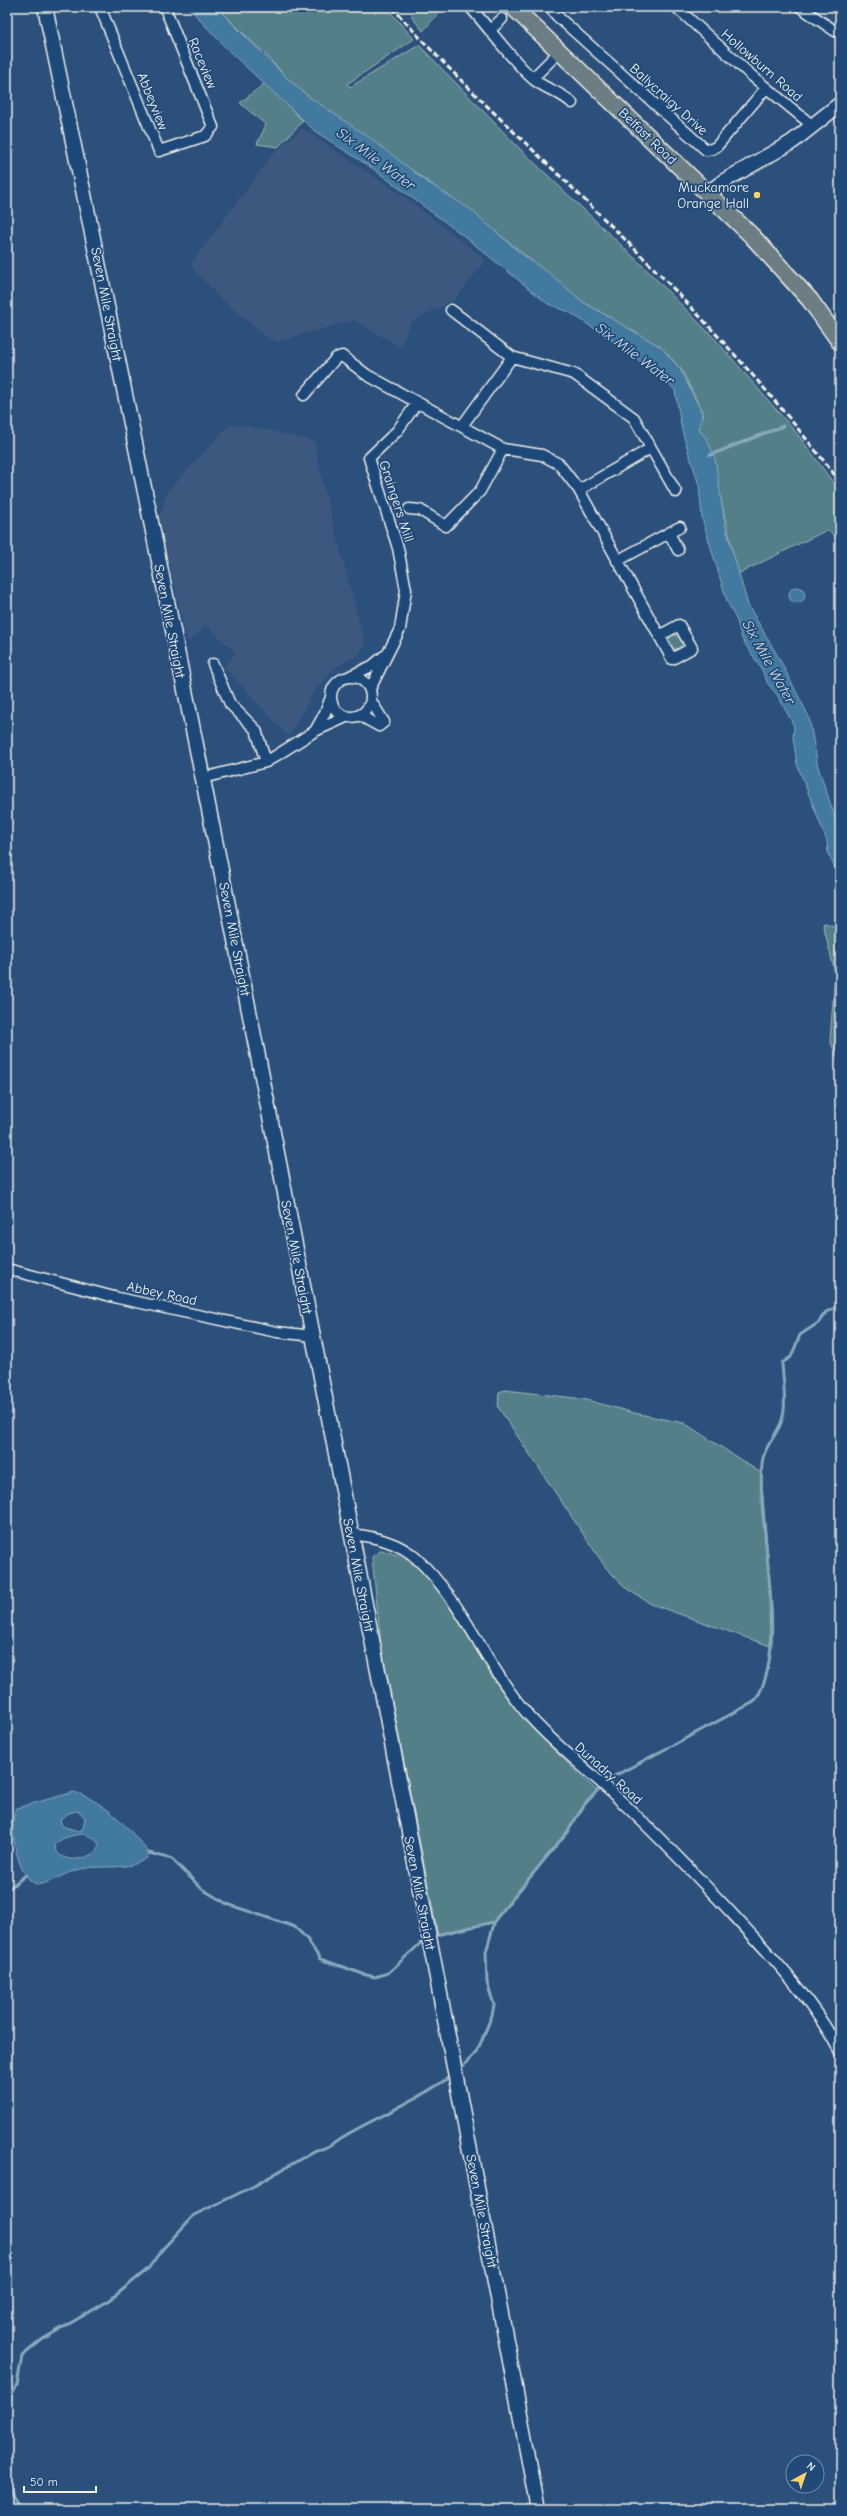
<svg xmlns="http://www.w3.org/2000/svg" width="847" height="2516" font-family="'Comic Neue',sans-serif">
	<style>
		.built { fill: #3c587e }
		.green { fill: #527f88; stroke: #a3b8b8 }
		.water { fill: #42799f; stroke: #89a9bc; fill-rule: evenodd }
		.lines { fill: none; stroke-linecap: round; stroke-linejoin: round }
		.stream { stroke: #89a9bc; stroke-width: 3 }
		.street-casing { stroke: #f4f1e8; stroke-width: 13 }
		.secondary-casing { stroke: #f4f1e8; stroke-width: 17 }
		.primary-casing { stroke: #f4f1e8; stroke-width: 19 }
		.street { stroke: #1f4a7a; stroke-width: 10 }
		.secondary { stroke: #1f4a7a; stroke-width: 14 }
		.primary { stroke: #6c7e84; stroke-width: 16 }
		.rail { stroke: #f4f1e8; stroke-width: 3; stroke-dasharray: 6 3; stroke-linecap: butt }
		.poi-dot { fill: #ffd166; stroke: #1f4a7a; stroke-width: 1.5 }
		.labels { text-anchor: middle; stroke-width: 3.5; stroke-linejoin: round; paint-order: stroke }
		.street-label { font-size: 14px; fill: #f4f1e8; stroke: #1f4a7a }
		.poi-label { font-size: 14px; fill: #f4f1e8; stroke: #1f4a7a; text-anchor: end }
		.water-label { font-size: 15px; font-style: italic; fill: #d9dfdd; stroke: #1f4a7a }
	</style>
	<rect width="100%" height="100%" fill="#2c507c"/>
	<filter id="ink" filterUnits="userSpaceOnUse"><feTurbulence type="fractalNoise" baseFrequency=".025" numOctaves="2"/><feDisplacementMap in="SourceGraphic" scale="8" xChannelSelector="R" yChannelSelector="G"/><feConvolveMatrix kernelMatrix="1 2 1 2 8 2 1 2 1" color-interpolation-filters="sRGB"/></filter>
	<g filter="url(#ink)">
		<path class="built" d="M302 128 409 200 486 260 454 300 411 322 400 347 354 320 276 342 261 333 218 296 190 265 273 154Z
			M229 425 249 426 314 441 324 488 365 643 360 654 336 667 314 691 289 737 224 667 236 653 206 625 188 643 159 518 168 491Z"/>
		<path class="green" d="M216 7H386L414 39 347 84 350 87 419 45 520 149 643 266 716 340 799 436 840 492V540L827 530 738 574 707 439 699 430 703 413 681 369 661 347 583 302 479 218 309 97 288 79 266 55Z
			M419 7H444L423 31 411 16Z
			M265 83 303 121 278 147 257 144 266 125 240 103Z
			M668 642a7 7 0 1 1 14 0a7 7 0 1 1-14 0Z
			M825 923 840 928V1063L830 1041 835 973 823 924Z
			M505 1390 583 1399 634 1413 684 1423 761 1473 768 1557 770 1646 651 1604 627 1589 606 1568 498 1407 499 1392Z
			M380 1551C439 1555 474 1656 506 1697 533 1732 566 1761 597 1791L585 1804 568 1831 494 1922 438 1935 381 1644 372 1557Z"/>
		<path class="water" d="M188 7H216L288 79 309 97 366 135 427 182 470 209 524 256 549 273 583 302 661 347 680 369 700 409 702 416 699 430 707 439 715 458 725 525 748 605 780 660 809 717 818 767 840 832V877L828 854 827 841 797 764 793 737 794 726 778 696 768 684 761 668 742 639 737 621 727 601 702 518 699 485 682 431 675 390 630 353 583 321 569 312 548 304 464 236 372 168 316 132 230 52Z
			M789 595a8 8 0 1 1 16 0a8 8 0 1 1-16 0Z
			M74 1792C106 1802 129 1828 149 1853L147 1858C127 1872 104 1864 81 1869 65 1872 54 1882 38 1885 36 1884 32 1882 30 1880 17 1870 7 1822 17 1808ZM76 1811 80 1812 85 1818 83 1829 78 1831 62 1826 60 1819 69 1813ZM81 1834C90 1836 95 1837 99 1845 94 1862 55 1866 55 1844 63 1837 70 1836 81 1834Z"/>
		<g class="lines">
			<path class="stream" d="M710 455 783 426
				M607 1780 754 1702C792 1650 756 1527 762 1464 763 1447 777 1436 782 1420 787 1404 783 1380 782 1363L791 1357 800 1335 818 1323 826 1312 840 1305
				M149 1853 172 1859 202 1889 227 1904 295 1927 307 1939 320 1959 363 1974 375 1977 388 1973 423 1941
				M7 1890 26 1875
				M436 1935 494 1922
				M462 2067 477 2052 492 2015 494 2005 487 1983 486 1952 495 1920 568 1831 585 1804 598 1790
				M7 2404 17 2384 22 2356 43 2339 110 2300 148 2269 160 2252 194 2215 254 2186 316 2150C329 2149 335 2141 346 2135 379 2116 416 2101 448 2078
				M7 2459C10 2478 7 2496 22 2509"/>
			<defs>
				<path id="street" d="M100 7 159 151 205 136 213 127 165 8
					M470 7C491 30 510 58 533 79 545 89 561 92 572 103
					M550 7 557 16 706 150 712 149 717 146 766 88
					M676 7 752 76 813 126
					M800 7 835 31 840 29
					M490 30 502 19
					M533 78 559 52
					M451 310 512 357 574 374 634 418 676 492
					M304 395 336 358 342 356 367 375 503 449 542 455 559 464 579 490 672 659 692 648 679 625 659 636
					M462 426 512 357
					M579 490 651 448
					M409 509 420 510 446 526 480 491 503 449
					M669 533 678 550
					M617 561 680 527
					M213 664 230 704 256 730 266 762
					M350 676 372 666 384 656
					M331 697a20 20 0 1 1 40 0a20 20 0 1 1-40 0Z
					M370 689 400 629 406 590 398 548 369 458 397 431 417 403
					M359 715 379 726 384 722 371 701
					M315 731 325 713 331 697
					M203 778 266 762 315 731 346 717
					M7 1269 118 1298 277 1332 313 1336
					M352 1534C375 1537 398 1542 416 1558 465 1603 486 1668 530 1717 555 1745 583 1766 610 1791 650 1827 687 1866 723 1904 767 1951 810 1995 840 2052"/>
				<path id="secondary" d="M45 7C219 839 380 1674 538 2509
					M708 193 724 181 792 142 840 104"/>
				<path id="primary" d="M513 7 752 236 810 300 840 342"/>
			</defs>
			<use href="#street" class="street-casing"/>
			<use href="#secondary" class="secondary-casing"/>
			<use href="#primary" class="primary-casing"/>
			<use href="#street" class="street"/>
			<use href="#secondary" class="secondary"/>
			<use href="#primary" class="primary"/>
			<path class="rail" d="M392 7C455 79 528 144 596 211 684 296 766 385 840 482"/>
		</g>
	</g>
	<circle class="poi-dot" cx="757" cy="195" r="4"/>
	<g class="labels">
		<g class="street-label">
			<text transform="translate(203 63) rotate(67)" y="5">Raceview</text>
			<text transform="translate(762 65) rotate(41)" y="5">Hollowburn Road</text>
			<text transform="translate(669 99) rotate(42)" y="5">Ballycraigy Drive</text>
			<text transform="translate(153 101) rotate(68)" y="5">Abbeyview</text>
			<text transform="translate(648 136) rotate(44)" y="5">Belfast Road</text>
			<text transform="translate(107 304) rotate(79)" y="5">Seven Mile Straight</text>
			<text transform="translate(397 501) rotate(72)" y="5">Graingers Mill</text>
			<text transform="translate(170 621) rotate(79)" y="5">Seven Mile Straight</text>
			<text transform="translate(235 939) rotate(79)" y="5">Seven Mile Straight</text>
			<text transform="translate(297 1257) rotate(79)" y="5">Seven Mile Straight</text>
			<text transform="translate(162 1293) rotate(12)" y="5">Abbey Road</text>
			<text transform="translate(359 1575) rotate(79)" y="5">Seven Mile Straight</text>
			<text transform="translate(609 1773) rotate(42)" y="5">Dunadry Road</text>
			<text transform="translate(420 1893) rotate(79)" y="5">Seven Mile Straight</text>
			<text transform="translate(482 2211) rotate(79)" y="5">Seven Mile Straight</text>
		</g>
		<g class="poi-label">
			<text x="749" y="192">Muckamore<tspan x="749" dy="16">Orange Hall</tspan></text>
		</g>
		<g class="water-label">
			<text transform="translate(376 159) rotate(37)" y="5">Six Mile Water</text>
			<text transform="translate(635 354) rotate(37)" y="5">Six Mile Water</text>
			<text transform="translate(769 662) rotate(61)" y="5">Six Mile Water</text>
		</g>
	</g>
	<rect width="847" height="2516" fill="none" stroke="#1f4a7a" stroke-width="24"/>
	<rect x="12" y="12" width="823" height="2492" fill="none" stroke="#f4f1e8" stroke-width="1.5" filter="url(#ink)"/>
	<g transform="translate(805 2474) rotate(40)"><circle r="19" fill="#1f4a7a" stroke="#748da6"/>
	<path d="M0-3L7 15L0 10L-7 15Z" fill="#ffd166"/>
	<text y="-6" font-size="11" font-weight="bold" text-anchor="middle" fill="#f4f1e8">N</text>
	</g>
	<path d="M24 2486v6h72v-6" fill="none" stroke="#f4f1e8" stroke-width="2"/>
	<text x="30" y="2486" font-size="12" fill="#f4f1e8" stroke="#1f4a7a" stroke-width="3" paint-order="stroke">50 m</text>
</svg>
